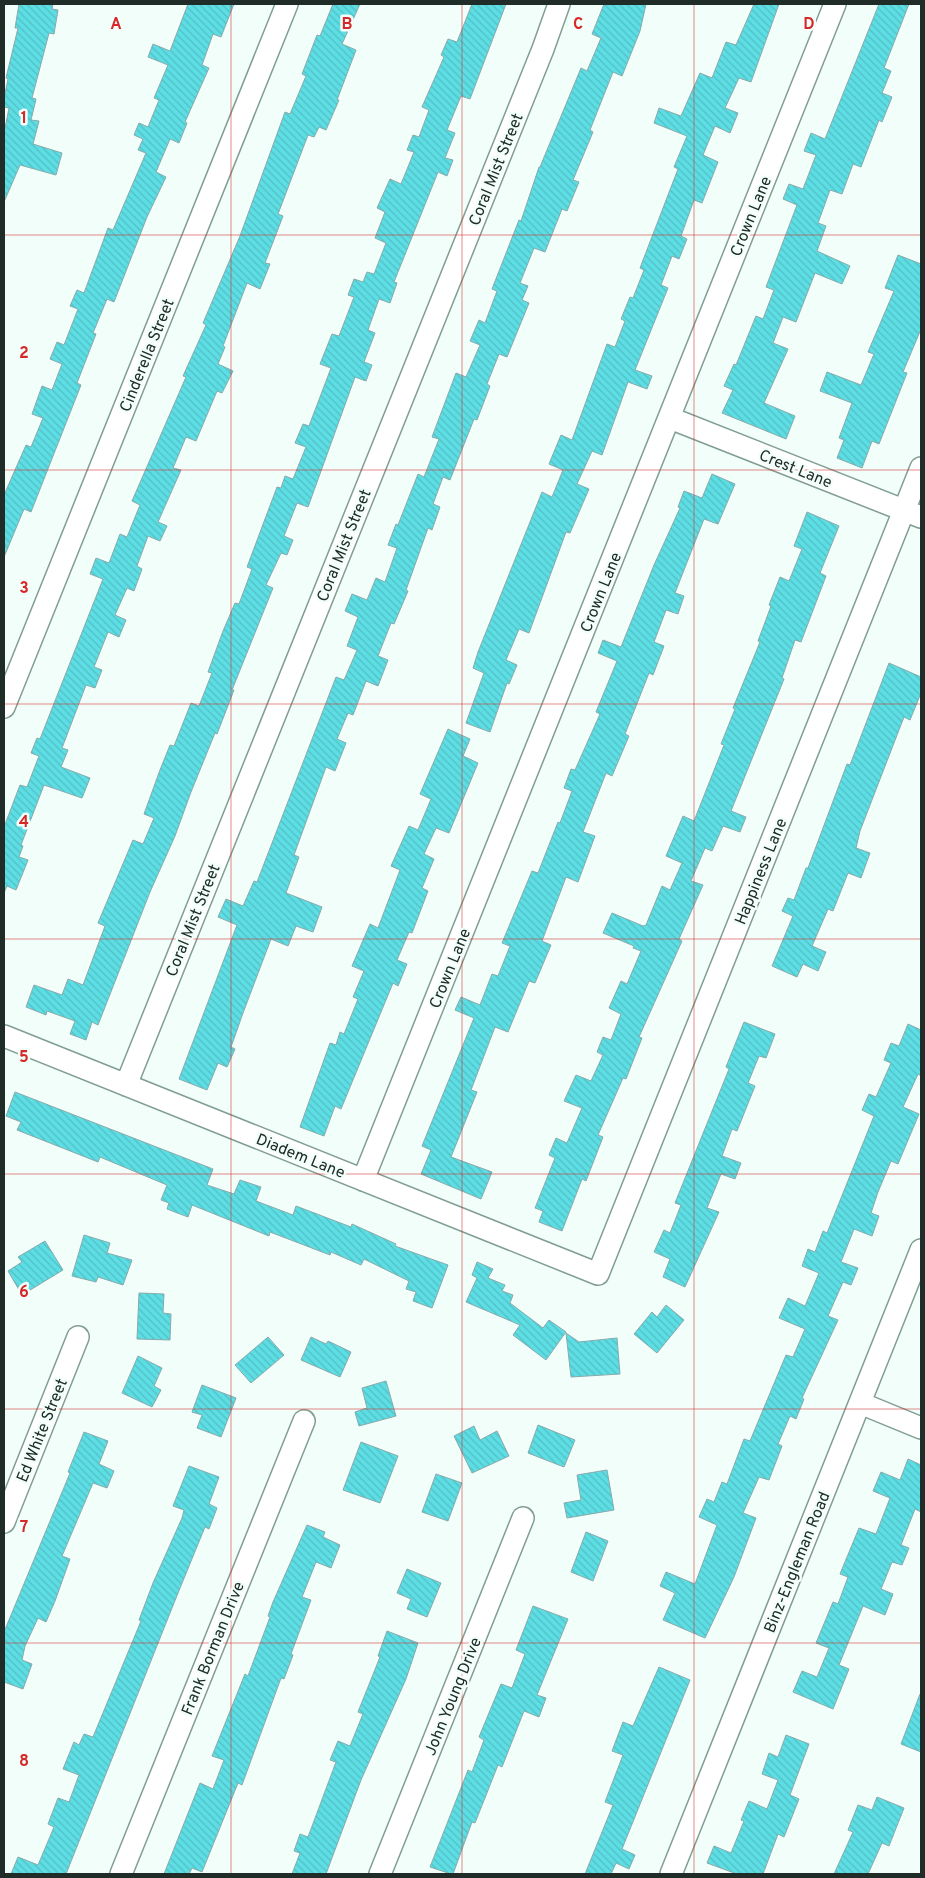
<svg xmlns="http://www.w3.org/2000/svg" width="925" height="1878" font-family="Overpass,sans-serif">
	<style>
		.building { fill: url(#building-back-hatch); stroke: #88aaab }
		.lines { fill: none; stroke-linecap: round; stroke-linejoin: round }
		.minor-casing { stroke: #809e91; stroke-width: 24 }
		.minor { stroke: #fff; stroke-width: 21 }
		.grid { fill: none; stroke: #d62828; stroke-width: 1; stroke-opacity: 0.55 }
		.labels { text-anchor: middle; stroke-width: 5; stroke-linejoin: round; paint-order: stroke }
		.street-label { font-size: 16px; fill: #202c27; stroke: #f2fef9 }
		.grid-label { font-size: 16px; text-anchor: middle; font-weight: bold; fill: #d62828; stroke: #f2fef9; stroke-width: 5; stroke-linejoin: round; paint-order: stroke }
	</style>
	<defs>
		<pattern id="building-back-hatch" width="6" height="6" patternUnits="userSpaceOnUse" patternTransform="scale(1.25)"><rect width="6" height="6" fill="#5ddee4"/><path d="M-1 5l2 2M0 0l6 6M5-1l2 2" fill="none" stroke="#51bfc4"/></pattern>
	</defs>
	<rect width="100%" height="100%" fill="#f2fef9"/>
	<path class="building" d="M19 4H53L52 9 58 10 54 34 49 33 32 98 36 99 31 120 39 121 33 144 62 153 56 175 20 165 4 202V133L9 108 4 107V98L8 79 6 78 18 28H15Z
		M188 4H234L221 37 213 34 202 65 209 68 185 122 187 123 179 143 170 139 156 172 166 177 147 217 114 302 107 299 93 333 96 334 77 383 81 385 31 512 24 509 4 557V495L26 445 31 447 43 418 32 414 42 386 52 390 62 364 50 359 57 342 64 345 78 309 70 306 77 290 84 293 108 228 113 230 146 153 138 150 143 139 134 135 139 123 148 127 159 100 154 98 168 65 148 57 153 44 170 51Z
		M333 4H360L342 44 356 50 337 100H339L326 130 319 127 314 137 308 135 278 214 283 216 265 263 270 264 260 289 247 283 223 346 225 347 218 364 233 371 222 393 217 391 196 441 186 437 173 468 181 470 158 522 167 526 160 541 148 536 137 566 142 569 134 591 127 588 115 615 126 620 119 637 108 632 94 667 102 670 95 688 86 685 62 748 68 750 61 767 90 778 82 798 44 785 21 845 23 846 19 857 28 860 16 890 7 886 4 893V827L20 785 27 787 39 756 31 753 37 738 40 739 103 579 90 574 96 558 109 563 120 534 127 537 140 505 132 501 186 377 183 376 206 325 203 323 240 236 285 112 290 114 306 76 302 74 317 35 320 36Z
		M472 4H506L470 99 461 96 447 130 455 133 445 158 453 160 447 176 438 172 394 282 397 283 390 303 379 299 368 330 375 333 364 362 372 365 366 381 355 377 308 507 297 503 284 536 293 540 287 555 281 553 266 585 273 588 232 690H234L217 734 215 733 191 792 175 836 150 892 98 1025 92 1022 86 1040 70 1034 75 1021 47 1011 46 1015 26 1007 34 985 62 995 68 979 83 985 105 926 98 923 133 840 143 844 154 818 144 814 160 770 170 745 174 746 191 703 199 706 212 673 208 672 223 631 235 603 239 604 252 569 247 567 277 487 281 488 285 476 293 479 306 447 295 443 303 424 309 426 331 368 320 364 332 334 339 336 354 297 348 295 354 279 363 282 367 272 374 274 386 243 375 238 385 212 377 208 390 179 401 184 414 152 407 150 413 135 419 137 429 110 422 107 444 57 441 55 448 39 457 42Z
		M604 4H646L640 31 622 76 613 72 590 130 593 132 573 180 579 182 567 211 562 209 545 252 534 248 520 283 528 286 522 300 529 303 507 357 499 354 487 384 490 386 477 420 474 419 450 480 443 477 433 504 440 507 432 530 428 528 406 590 408 591 394 624 391 623 378 656 388 660 378 686 366 681 353 715 348 713 337 739 346 743 335 771 326 767 294 855 299 857 286 893 322 907 313 932 296 926 288 946 271 939 243 1013 231 1047 235 1049 227 1067 218 1063 207 1090 179 1079 237 925 218 917 226 899 243 906 254 881 257 882 336 677 344 680 357 650 347 646 358 617 345 611 352 594 367 600 376 578 385 582 397 548 388 545 396 524 398 525 418 474 424 477 439 439 432 437 456 373 466 377 480 345 470 341 479 320 485 323 497 291 492 289 519 220 521 221 539 167H540L581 68 587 71 601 38 592 34Z
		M754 4H779L751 82 739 78 725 108 738 113 730 133 715 126 703 155 718 162 702 203 694 200 681 236 687 239 679 259 672 256 661 285 668 288 635 370 652 376 647 389 628 382 602 455 592 451 577 484 589 489 570 533 566 532 529 633 519 629 506 660 517 665 509 684 507 683 490 732 466 723 484 673 473 668 478 652 542 492 552 497 563 470 549 464 561 435 572 440 607 344 615 347 625 321 621 319 630 297 633 298 644 270 640 268 678 169 674 167 687 136 654 123 659 108 681 116 700 73 712 78 726 42 736 45Z
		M879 4H909L884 68 891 71 882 93 892 97 882 122 879 120 861 167 853 164 842 194 830 190 818 223 826 226 817 251 850 266 842 284 815 273 796 322 783 317 773 343 788 349 764 403 795 416 786 439 722 413 733 390 724 386 734 364 736 365 756 316 763 319 774 290 766 287 797 205 783 199 789 184 803 189 816 155 804 151 811 133 825 139Z
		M898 255 921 264V329L903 372 907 373 879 444 872 441 862 468 837 458 844 440 839 438 852 403 820 391 827 372 861 385 874 354 868 352 894 291 885 288Z
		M712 474 735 484 718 524 704 519 675 593 684 596 678 614 666 610 654 642 664 646 653 675 649 673 625 734 629 736 612 776 606 773 583 832 595 836 578 882 566 877 542 941 551 945 535 983 529 981 508 1032 495 1027 471 1090 477 1092 451 1157 492 1172 481 1199 421 1174 431 1150 422 1146 474 1018 455 1010 461 997 480 1005 492 974 498 976 510 946 502 943 532 871 538 873 558 822 560 823 572 791 564 788 571 769 575 770 600 714 596 712 617 661 598 653 603 640 621 647 654 565 680 508 678 507 684 491 702 498Z
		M807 512 839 526 820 573 826 576 801 642 795 640 782 678 784 679 731 811 746 817 740 832 723 826 712 851 705 848 691 881 703 885 679 939 682 941 639 1037 642 1038 626 1079 623 1078 598 1135 603 1137 586 1181 582 1179 562 1231 539 1222 543 1211 535 1208 555 1158 549 1155 556 1138 567 1143 582 1108 564 1101 576 1075 591 1081 603 1055 597 1052 603 1037 611 1040 621 1014 609 1008 621 981 627 984 641 951 633 948 634 946 603 933 612 913 643 926 646 925 662 886 670 890 682 863 666 856 683 816 694 821 724 745 721 744 735 709 733 708 760 642 758 641 771 606 769 605 780 577 789 581 802 549 794 546Z
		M889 663 921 677V693L910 720 904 717 860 831 856 848 870 853 861 878 848 873 833 911 828 909 812 946 826 952 818 971 803 964 797 977 772 966 793 916 782 911 788 898 794 900 806 868H808L847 764 850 765Z
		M448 729 470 739 463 756 478 763 449 833 436 828 424 854 434 859 422 888 428 891 412 933 409 932 397 960 407 964 398 986 393 983 341 1109 335 1106 324 1136 300 1127 330 1043 336 1045 340 1032 344 1034 358 999 353 997 364 971 352 966 370 924 378 928 400 870 391 866 409 826 418 830 431 799 420 794Z
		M744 1022 775 1034 766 1058 759 1056 748 1083 755 1086 737 1131 732 1129 722 1156 741 1163 735 1179 721 1174 707 1208 719 1212 685 1287 663 1277 670 1259 654 1252 664 1230 670 1233 681 1205 675 1203 729 1069 726 1067Z
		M908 1024 921 1030V1076L918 1074 903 1107 919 1114 898 1164 891 1161 878 1192 871 1213 879 1216 872 1236 854 1229 841 1262 858 1268 851 1285 843 1282 828 1316 838 1320 802 1398 804 1399 796 1419 790 1416 778 1444 782 1446 769 1480 759 1477 743 1513 756 1518 734 1577 705 1638 663 1620 675 1593 660 1586 666 1572 695 1584 717 1525 699 1517 707 1499 714 1502 722 1482 727 1484 744 1439 750 1441 786 1355 793 1357 805 1329 779 1318 788 1298 805 1306 819 1273 802 1266 808 1249 815 1252 823 1231 827 1233 874 1116 862 1110 869 1094 876 1097 891 1063 884 1060 891 1043 899 1046Z
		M15 1092 213 1169 207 1185 234 1194 240 1180 261 1187 256 1201 293 1215 296 1206 351 1227 352 1224 396 1244 395 1246 448 1265 432 1308 413 1301 416 1292 406 1289 409 1281 364 1259 361 1265 331 1252 330 1255 270 1232 269 1236 192 1205 188 1217 167 1209 169 1203 161 1200 167 1185 100 1157 98 1162 17 1130 21 1122 6 1116Z
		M84 1235 110 1243 107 1253 132 1260 123 1285 98 1277 96 1282 72 1276Z
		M45 1241 63 1270 22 1295 8 1271 22 1262 18 1257Z
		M477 1262 493 1269 488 1278 505 1285 502 1291 513 1295 510 1303 543 1328 549 1320 566 1332 546 1360 513 1335 520 1325 466 1302 477 1278 472 1275Z
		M139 1293 164 1294 163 1313 171 1314 170 1340 137 1339Z
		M666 1305 684 1320 657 1353 634 1334 652 1312 657 1317Z
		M566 1333 579 1342 617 1338 620 1374 571 1377Z
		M268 1337 284 1355 251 1383 235 1365Z
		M311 1337 326 1344 328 1341 351 1352 340 1377 301 1360Z
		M138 1356 162 1368 154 1386 161 1390 152 1407 122 1393Z
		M386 1381 396 1416 359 1426 355 1412 367 1408 362 1388Z
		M202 1385 236 1398 221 1437 197 1428 202 1415 192 1412Z
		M538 1425 575 1440 564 1467 528 1453Z
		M474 1426 480 1440 497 1431 509 1456 472 1473 454 1436Z
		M84 1432 108 1441 99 1464 114 1471 107 1488 93 1483 62 1556 70 1559 55 1601 46 1622 38 1618 25 1646 22 1660 32 1664 23 1689 4 1682V1632L70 1473 68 1472Z
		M361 1442 398 1456 380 1503 343 1490Z
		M908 1459 921 1465V1512L915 1509 901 1545 909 1548 902 1565 892 1562 881 1589 893 1594 885 1615 863 1606 839 1665 849 1669 833 1709 793 1692 802 1671 817 1677 829 1648 816 1643 833 1602 838 1604 848 1577 840 1574 859 1528 876 1534 890 1498 873 1491 881 1472 900 1480Z
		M189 1466 219 1477 209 1504 217 1508 209 1529 205 1527 178 1593 66 1874H11L18 1857 38 1865 54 1827 48 1824 58 1798 69 1802 79 1775 63 1769 74 1742 79 1745 84 1734 93 1737 141 1621 139 1620 153 1583 182 1518 184 1510 173 1506Z
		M607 1470 614 1510 567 1518 564 1503 581 1500 577 1475Z
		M436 1474 462 1483 448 1521 422 1512Z
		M307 1525 325 1532 323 1537 340 1545 331 1568 316 1562 302 1597 311 1600 291 1654 293 1655 284 1679 281 1678 242 1785 238 1783 202 1872 192 1868 189 1874H164L200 1783 213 1789 224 1760 212 1756 245 1674 248 1676 270 1617 268 1616 273 1602Z
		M586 1532 608 1541 593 1581 571 1572Z
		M407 1569 441 1583 427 1617 407 1609 411 1599 397 1593Z
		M533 1606 568 1619 537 1695 546 1698 539 1717 524 1711 502 1767 498 1765 475 1823 472 1822 453 1874H451L430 1867 468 1770 472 1772 484 1740 479 1737 501 1684 512 1688 525 1654 516 1650Z
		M387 1631 418 1643 406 1679 361 1780 326 1874H292L300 1853 294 1851 300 1834 308 1837 336 1762 330 1760 338 1741 350 1746 363 1714 358 1712 380 1657 378 1656Z
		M659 1667 690 1680 622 1849 635 1855 629 1869 616 1863 611 1874H585L613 1805 605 1802 623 1755 612 1751 623 1722 633 1726Z
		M920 1694H921V1752L901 1744Z
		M786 1735 809 1744 790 1795 799 1799 784 1837 778 1834 763 1874H737L707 1863 714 1846 731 1853 744 1821 741 1820 749 1801 767 1809 778 1780 762 1774 769 1753 778 1757Z
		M877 1797 904 1808 889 1846 882 1843 868 1874H834L853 1832 848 1830 858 1805 872 1810Z"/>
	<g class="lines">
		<defs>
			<path id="minor" d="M670 418 921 517
				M4 707 287 4
				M4 1036 598 1274 921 468
				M126 1085 543 49 559 4
				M363 1180 835 4
				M860 1403 921 1428
				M4 1522 78 1337
				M121 1874 304 1421
				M380 1874 523 1518
				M671 1874 921 1250"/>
		</defs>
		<use href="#minor" class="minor-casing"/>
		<use href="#minor" class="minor"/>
	</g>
	<path class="grid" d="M231 4V1874M462 4V1874M694 4V1874M4 235H921M4 470H921M4 704H921M4 939H921M4 1174H921M4 1409H921M4 1643H921"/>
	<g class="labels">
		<g class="street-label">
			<text transform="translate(495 169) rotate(-68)" y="6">Coral Mist Street</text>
			<text transform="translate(750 216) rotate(-68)" y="6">Crown Lane</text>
			<text transform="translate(146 355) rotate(-68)" y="6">Cinderella Street</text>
			<text transform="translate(796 468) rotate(22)" y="6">Crest Lane</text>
			<text transform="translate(343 545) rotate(-68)" y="6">Coral Mist Street</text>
			<text transform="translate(600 592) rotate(-68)" y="6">Crown Lane</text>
			<text transform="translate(760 871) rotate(-68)" y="6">Happiness Lane</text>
			<text transform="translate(192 920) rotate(-68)" y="6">Coral Mist Street</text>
			<text transform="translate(449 968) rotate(-68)" y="6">Crown Lane</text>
			<text transform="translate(301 1155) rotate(22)" y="6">Diadem Lane</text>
			<text transform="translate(41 1430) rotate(-68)" y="6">Ed White Street</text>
			<text transform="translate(796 1562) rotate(-68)" y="6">Binz-Engleman Road</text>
			<text transform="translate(212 1648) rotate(-68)" y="6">Frank Borman Drive</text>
			<text transform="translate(452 1696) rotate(-68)" y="6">John Young Drive</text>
		</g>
	</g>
	<g class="grid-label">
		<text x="116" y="29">A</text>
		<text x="347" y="29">B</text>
		<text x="578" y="29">C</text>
		<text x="809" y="29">D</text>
		<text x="24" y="123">1</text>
		<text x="24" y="358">2</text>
		<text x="24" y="593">3</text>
		<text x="24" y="827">4</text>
		<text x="24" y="1062">5</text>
		<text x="24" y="1297">6</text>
		<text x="24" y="1532">7</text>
		<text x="24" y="1766">8</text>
	</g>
	<rect width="925" height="1878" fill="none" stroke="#202c27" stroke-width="10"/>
</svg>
